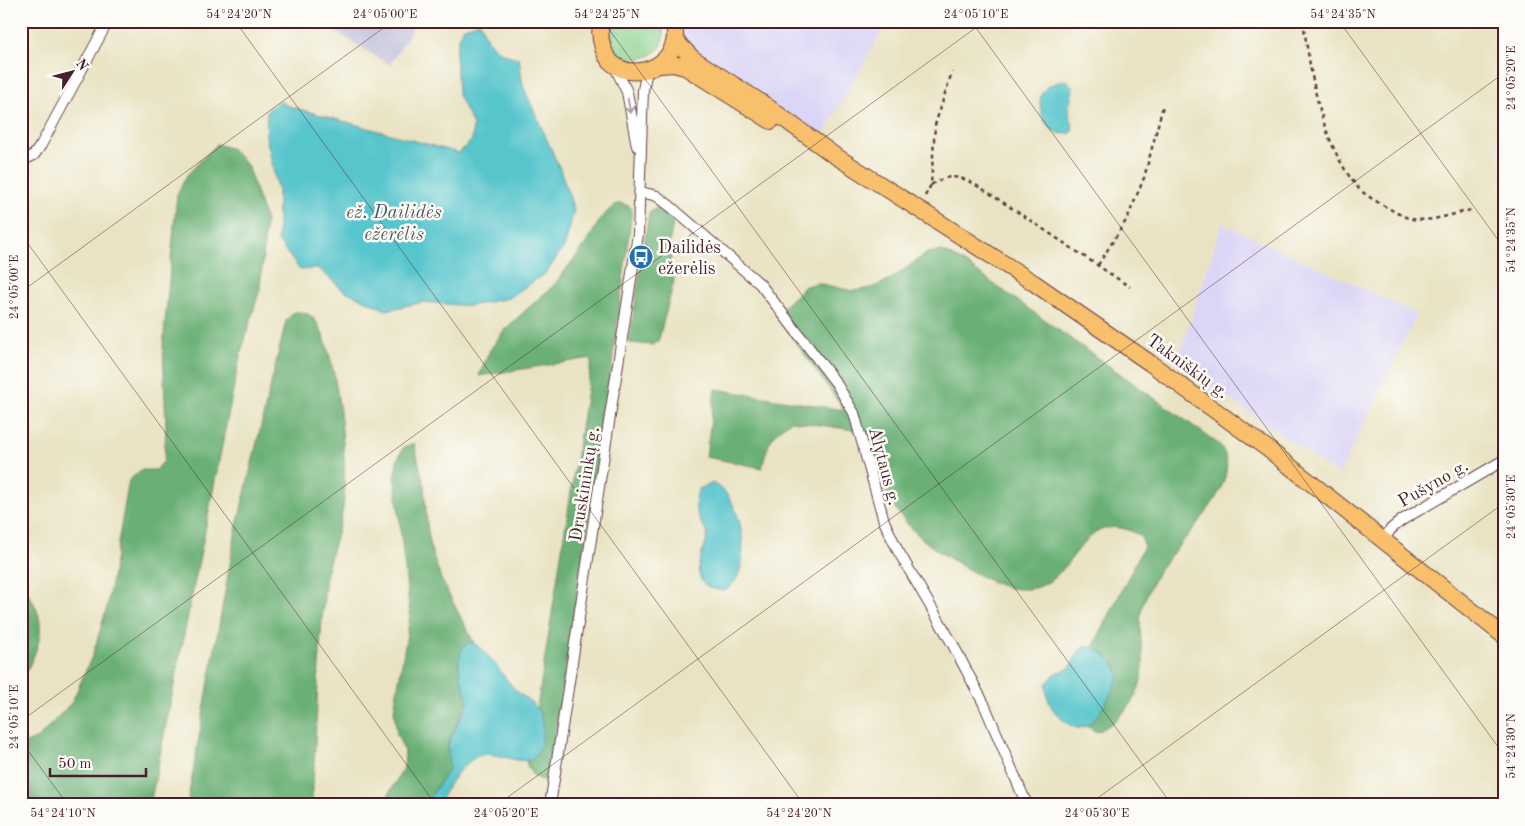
<svg xmlns="http://www.w3.org/2000/svg" width="1525" height="826" font-family="'Old Standard TT',serif">
	<style>
		.built { fill: #dcd6f6 }
		.industrial { fill: #c2c2dc }
		.green { fill: #83cd8a; stroke: #66765a }
		.forest { fill: #6ab076; stroke: #5a6850 }
		.water { fill: #57c5cc; stroke: #50727c }
		.lines { fill: none; stroke-linecap: round; stroke-linejoin: round }
		.minor-casing { stroke: #623c42; stroke-width: 12 }
		.primary-casing { stroke: #623c42; stroke-width: 18 }
		.path { stroke: #623c42; stroke-width: 2.5; stroke-dasharray: 4 4; stroke-linecap: butt }
		.minor { stroke: #fff; stroke-width: 10 }
		.primary { stroke: #f8bf6c; stroke-width: 16 }
		.oneway { stroke: #ae9aa0 }
		.ticks { fill: none; stroke: #4a1f2b; stroke-width: 1; stroke-opacity: 0.45 }
		.labels { text-anchor: middle; stroke-width: 5; stroke-linejoin: round; paint-order: stroke }
		.poi-label { font-size: 18px; fill: #4a1f2b; stroke: #fdfcf7; text-anchor: start }
		.street-label { font-size: 18px; fill: #4a1f2b; stroke: #fdfcf7 }
		.water-label { font-size: 19px; font-style: italic; fill: #4f5963; stroke: #fdfcf7 }
		.neatline { fill: none; stroke: #4a1f2b; stroke-width: 2 }
		.ticks-label { font-size: 12px; text-anchor: middle; fill: #4a1f2b }
	</style>
	<rect width="100%" height="100%" fill="#fdfcf7"/>
	<filter id="ink" filterUnits="userSpaceOnUse"><feTurbulence type="fractalNoise" baseFrequency=".02" numOctaves="2"/><feDisplacementMap in="SourceGraphic" scale="10" xChannelSelector="R" yChannelSelector="G"/><feConvolveMatrix kernelMatrix="1 2 1 2 8 2 1 2 1" color-interpolation-filters="sRGB"/></filter>
	<filter id="wash" filterUnits="userSpaceOnUse"><feTurbulence type="fractalNoise" baseFrequency=".0096" numOctaves="4" result="noise"/><feDisplacementMap in="SourceGraphic" scale="20" xChannelSelector="R" yChannelSelector="G"/><feGaussianBlur stdDeviation="1.12" result="paint"/><feColorMatrix in="noise" values="0 0 0 0 0 0 0 0 0 0 0 0 0 0 0 0 0 1.4 0 .05"/><feComposite in="paint" operator="in"/></filter>
	<g filter="url(#wash)">
		<rect width="100%" height="100%" fill="#e9e3c3"/>
		<path class="built" d="M678 21H877L881 33 821 138 696 57 683 40Z
			M1222 223 1417 314 1339 475 1177 362Z"/>
		<path class="industrial" d="M325 21H417L390 65 325 25 327 23Z"/>
		<path class="green" d="M612 21H660C683 68 591 74 612 21Z"/>
		<path class="forest" d="M217 144 232 149 247 165 266 221 260 289 240 356 150 805H21V745L38 738 72 702 93 654 107 607 129 480 142 470H156L164 461 166 428 163 346 177 194 187 175Z
			M620 203 629 206 632 211 612 364 548 781C534 778 530 775 526 761L531 760 541 716 537 708 592 358 479 376 490 350 505 329 554 285 585 245 601 218 613 206Z
			M656 208 669 211 674 216 669 246 674 281 658 342 652 345 629 343 649 213Z
			M942 251 963 262 1220 445C1250 486 1169 547 1153 581 1149 591 1142 603 1141 613 1139 629 1141 643 1143 659 1145 691 1125 719 1097 732L1086 726 1098 715 1117 666 1093 647 1144 546 1141 536C1082 502 1077 579 1034 588 1024 590 1010 589 1000 585 983 579 946 557 931 546 914 533 896 513 887 494 877 476 874 453 868 432L791 421C770 435 768 444 762 468L706 457 715 389 844 410 776 314 805 286 817 283 853 291 871 288 890 280 927 253Z
			M294 312C302 312 308 312 314 319 338 347 349 471 343 508 339 534 327 559 325 585 318 658 316 732 312 805H187L236 530 286 321Z
			M414 443 424 484 427 524 431 549 441 579 474 643 465 646 458 664 468 700 448 744 449 769 425 805H388L387 797 404 767 405 753 397 734 394 710 410 616 395 479 397 460 404 447Z
			M21 584C51 620 42 644 21 681Z"/>
		<path class="water" d="M480 22C488 44 495 54 519 58L523 86 560 169 574 210 565 245 546 273 509 298 469 306 424 302 386 310 343 290 318 268 300 270 278 241V192L266 136 267 111 279 101 288 106 459 153 472 140 473 125 458 95 456 51 462 28Z
			M1066 80 1073 87C1073 94 1070 100 1069 108 1069 116 1075 125 1071 133 1044 140 1034 102 1044 90 1049 84 1059 82 1066 80Z
			M713 483C753 502 752 602 714 589 706 587 701 582 699 574 696 560 708 546 707 533 698 518 691 506 699 489Z
			M469 642C485 644 506 683 520 694 528 700 539 706 541 717 545 732 542 749 531 760 517 763 502 755 488 754 467 754 445 787 439 805H425L449 769 448 744 467 706 468 700C463 682 450 657 469 642Z
			M1086 646C1100 648 1120 664 1118 678 1112 691 1096 729 1078 728 1071 727 1066 722 1061 718 1050 709 1046 697 1046 684L1056 673 1070 668 1080 650Z"/>
	</g>
	<g filter="url(#ink)">
		<g class="lines">
			<defs>
				<path id="minor" d="M615 67 627 92 637 146
					M21 161 34 155 41 145 108 21
					M641 192 657 196 670 206 760 284 836 383 854 413 884 521 897 549 952 643 984 704 1027 805
					M1384 539 1391 529 1402 520 1504 460
					M550 805 638 234 643 90 647 70"/>
				<path id="primary" d="M602 21C599 30 600 39 603 48 617 92 688 69 673 21
					M675 40 692 58 765 105 831 153 1034 283 1150 363 1268 449 1504 636
					M660 65 673 64 685 67 771 121"/>
			</defs>
			<use href="#minor" class="minor-casing"/>
			<use href="#primary" class="primary-casing"/>
			<path class="path" d="M1303 21C1312 79 1320 142 1359 189 1365 196 1398 214 1408 218 1427 224 1452 214 1471 210
				M931 185C954 170 965 179 986 191L1130 287
				M925 196 931 185 935 125 952 72
				M1098 265 1127 219 1144 178 1163 106"/>
			<use href="#minor" class="minor"/>
			<use href="#primary" class="primary"/>
		</g>
		<defs><path id="oneway-shaft" d="M-6 0H5M1.5-3L5.5 0L1.5 3" fill="none" stroke-width="1.6" stroke-linecap="round" stroke-linejoin="round" transform="scale(1.25)"/></defs>
		<use class="oneway" href="#oneway-shaft" transform="translate(629 106) rotate(80)"/>
	</g>
	<path class="ticks" d="M235 21 804 805M603 21 1172 805M971 21 1504 755M1339 21 1504 248M21 234 436 805M21 292 393 21M21 721 985 21M21 741 68 805M497 805 1504 73M1088 805 1504 503"/>
	<defs>
		<symbol id="bus-disc" viewBox="-11 -11 22 22"><circle r="9.5" fill="#1f6fb2" stroke="#fdfcf7"/><path d="M-5-6H5V4H4V6H2V4H-2V6H-4V4H-5ZM-3.5-4V0h7V-4ZM-3.5 1.2v1.5H-2V1.2ZM2 1.2v1.5H3.5V1.2Z" fill="#fff"/></symbol>
	</defs>
	<g fill-rule="evenodd">
		<use href="#bus-disc" x="627" y="243" width="28" height="28"/>
	</g>
	<g class="labels">
		<g class="poi-label">
			<text x="658" y="253">Dailidės<tspan x="658" dy="21">ežerėlis</tspan></text>
		</g>
		<g class="street-label">
			<text transform="translate(1188 366) rotate(36)" y="6">Takniškių g.</text>
			<text transform="translate(885 466) rotate(75)" y="6">Alytaus g.</text>
			<text transform="translate(1433 483) rotate(-30)" y="6">Pušyno g.</text>
			<text transform="translate(584 484) rotate(-81)" y="6">Druskininkų g.</text>
		</g>
		<g class="water-label">
			<text x="394" y="218">ež. Dailidės<tspan x="394" dy="22">ežerėlis</tspan></text>
		</g>
	</g>
	<rect width="1525" height="826" fill="none" stroke="#fdfcf7" stroke-width="55"/>
	<g transform="translate(72 72) rotate(54)" stroke="#fdfcf7" stroke-width="4" paint-order="stroke">
	<path d="M0-4L9 19L0 12L-9 19Z" fill="#4a1f2b"/>
	<text y="-8" font-size="14" font-weight="bold" text-anchor="middle" fill="#4a1f2b">N</text>
	</g>
	<path d="M50 768v8h96v-8" fill="none" stroke="#4a1f2b" stroke-width="2.5"/>
	<text x="58" y="768" font-size="15" fill="#4a1f2b" stroke="#fdfcf7" stroke-width="4" paint-order="stroke">50 m</text>
	<rect x="28" y="28" width="1470" height="770" class="neatline"/>
	<g class="ticks-label">
		<text x="239" y="18">54°24'20"N</text>
		<text x="385" y="18">24°05'00"E</text>
		<text x="607" y="18">54°24'25"N</text>
		<text x="976" y="18">24°05'10"E</text>
		<text x="1343" y="18">54°24'35"N</text>
		<text transform="translate(1511 78) rotate(-90)" y="4">24°05'20"E</text>
		<text transform="translate(1511 240) rotate(-90)" y="4">54°24'35"N</text>
		<text transform="translate(14 287) rotate(-90)" y="4">24°05'00"E</text>
		<text transform="translate(1511 507) rotate(-90)" y="4">24°05'30"E</text>
		<text transform="translate(14 717) rotate(-90)" y="4">24°05'10"E</text>
		<text transform="translate(1511 746) rotate(-90)" y="4">54°24'30"N</text>
		<text x="63" y="817">54°24'10"N</text>
		<text x="506" y="817">24°05'20"E</text>
		<text x="799" y="817">54°24'20"N</text>
		<text x="1097" y="817">24°05'30"E</text>
	</g>
</svg>
